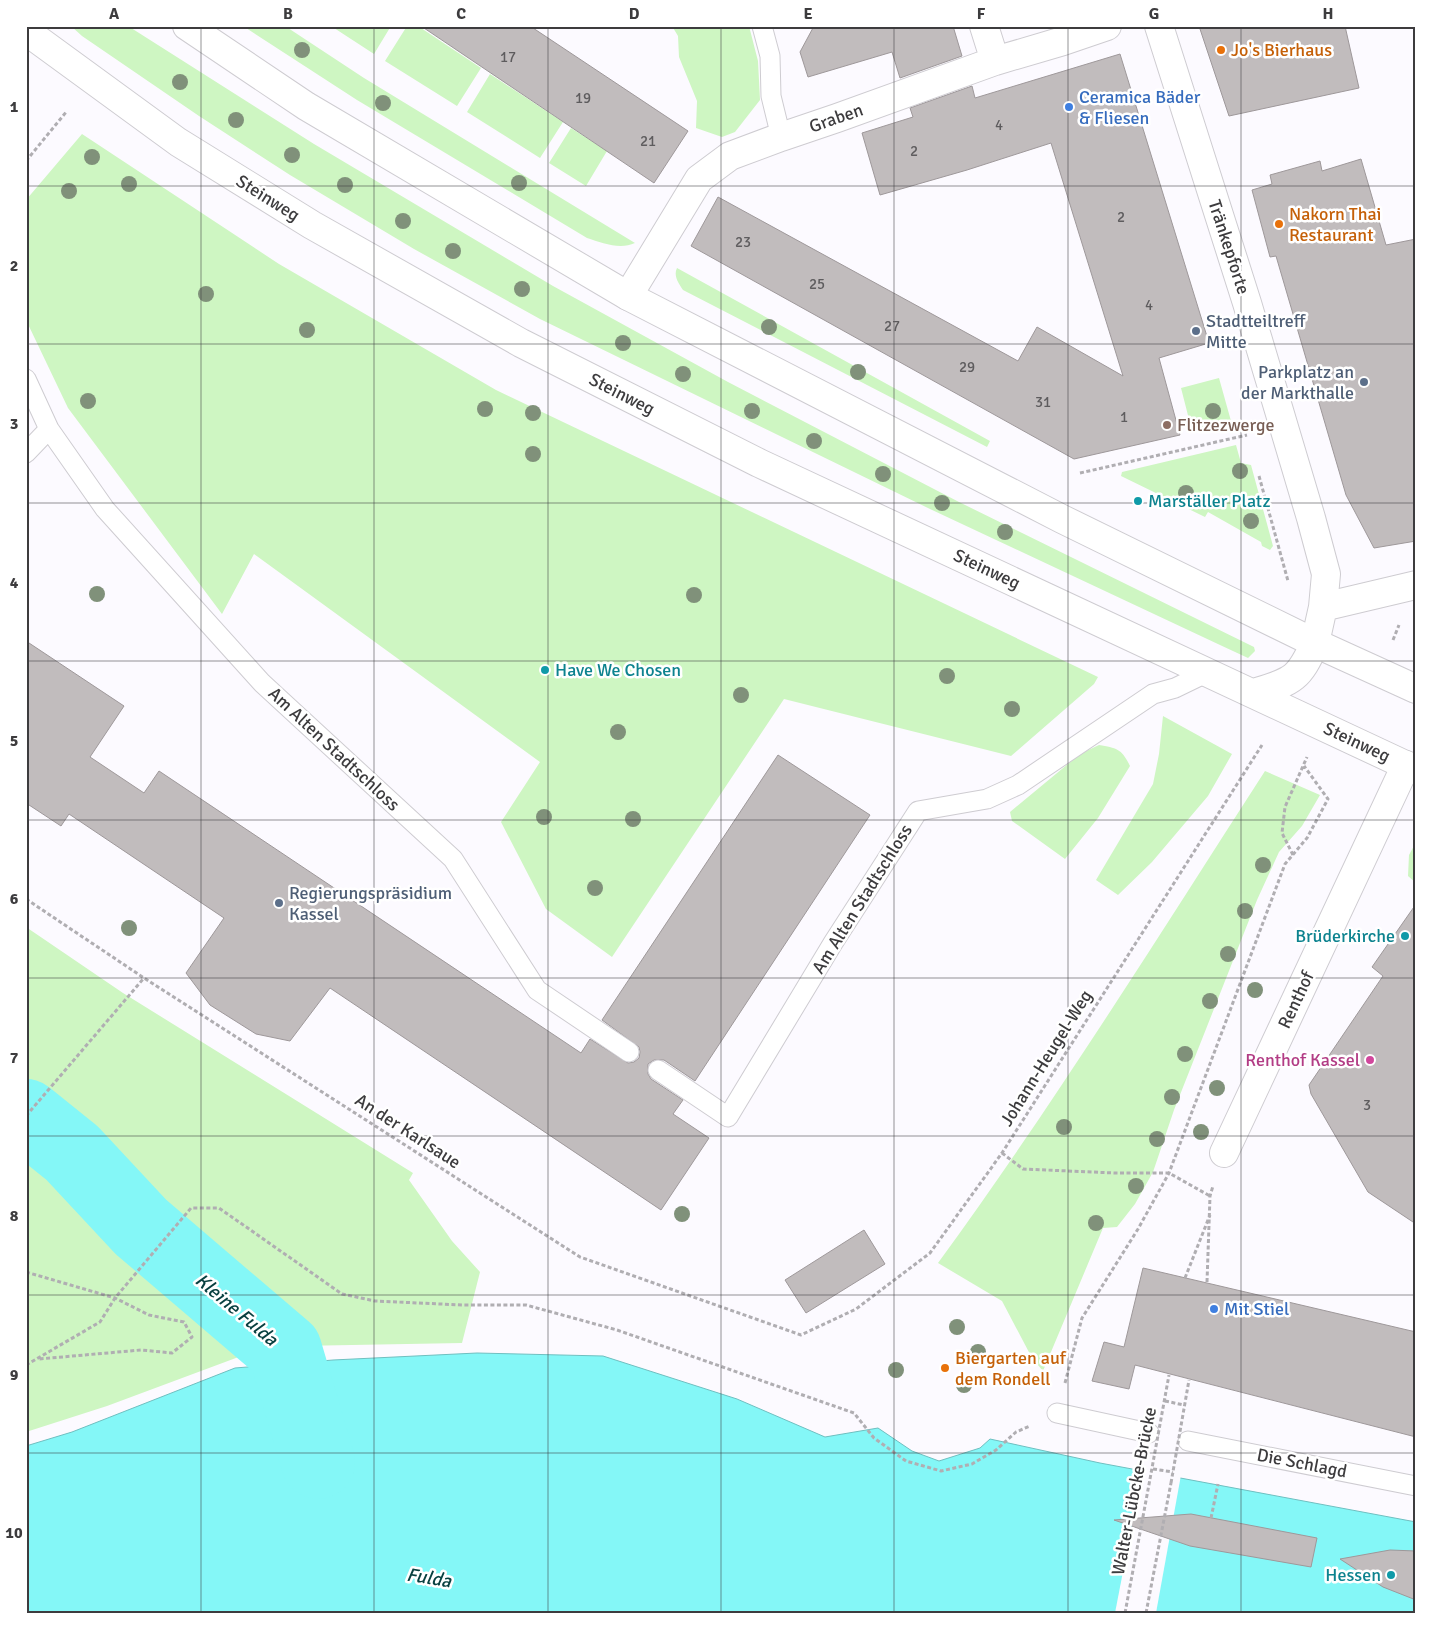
<svg xmlns="http://www.w3.org/2000/svg" width="1442" height="1639" font-family="Signika,sans-serif">
	<style>
		.green { fill: #cef6c2 }
		.water { fill: #84f7f7; stroke: #6fbfc0 }
		.pier { fill: #fcfaff }
		.lines { fill: none; stroke-linecap: round; stroke-linejoin: round }
		.river { stroke: #84f7f7; stroke-width: 74 }
		.building { fill: #c1bcbd; stroke: #9e989a }
		.lane-casing { stroke: #ceccd1; stroke-width: 21 }
		.street-casing { stroke: #ceccd1; stroke-width: 30 }
		.primary-casing { stroke: #ceccd1; stroke-width: 30 }
		.path { stroke: #b0aeb2; stroke-width: 3; stroke-dasharray: 4 2.5; stroke-linecap: butt }
		.lane { stroke: #fff; stroke-width: 19 }
		.street { stroke: #fff; stroke-width: 28 }
		.primary { stroke: #fff; stroke-width: 28 }
		.path-bridge { stroke: #b0aeb2; stroke-width: 3; stroke-dasharray: 4 2.5; stroke-linecap: butt }
		.tree { fill: #80917a }
		.grid { fill: none; stroke: #3d3c3e; stroke-width: 1; stroke-opacity: 0.55 }
		.food-dot { fill: #e8710a; stroke: #fff; stroke-width: 2 }
		.shop-dot { fill: #3f7fe0; stroke: #fff; stroke-width: 2 }
		.service-dot { fill: #5c6f8a; stroke: #fff; stroke-width: 2 }
		.education-dot { fill: #8d6e63; stroke: #fff; stroke-width: 2 }
		.culture-dot { fill: #0f9aa8; stroke: #fff; stroke-width: 2 }
		.hotel-dot { fill: #d1479c; stroke: #fff; stroke-width: 2 }
		.labels { text-anchor: middle; stroke-width: 5; stroke-linejoin: round; paint-order: stroke }
		.number-label { font-size: 15px; fill: #5e5c5e }
		.food-label { font-size: 18px; fill: #c56008; stroke: #fff; text-anchor: start }
		.shop-label { font-size: 18px; fill: #366cbe; stroke: #fff; text-anchor: start }
		.street-label { font-size: 18px; fill: #3d3c3e; stroke: #fff }
		.service-label { font-size: 18px; fill: #4e5e75; stroke: #fff; text-anchor: start }
		.education-label { font-size: 18px; fill: #785e54; stroke: #fff; text-anchor: start }
		.culture-label { font-size: 18px; fill: #0d838f; stroke: #fff; text-anchor: start }
		.hotel-label { font-size: 18px; fill: #b23c85; stroke: #fff; text-anchor: end }
		.water-label { font-size: 19px; font-style: italic; fill: #084040; stroke: #fff }
		.neatline { fill: none; stroke: #3d3c3e; stroke-width: 2 }
		.grid-label { font-size: 16px; text-anchor: middle; font-weight: bold; fill: #3d3c3e }
	</style>
	<rect width="100%" height="100%" fill="#fcfaff"/>
	<path class="green" d="M71 26H128L314 144 553 286 728 382 959 502 1254 647 1255 651 1248 658 1220 645 930 509 540 319 414 249 290 175 199 116 82 36Z
		M243 26H285L364 78 635 243C620 250 602 243 587 238L357 100Z
		M331 26H391L374 54Z
		M407 26H418L481 68 457 106 385 61Z
		M672 26H749L758 61 760 100 735 132 722 137 696 128 697 101 679 57 678 36Z
		M490 74 563 122 540 158 467 112Z
		M571 128 607 151 586 186 549 163Z
		M82 134 279 264 496 390 1098 677 1094 684 1011 756 784 699 612 957 546 909 501 822 540 762 254 554 222 614 68 408 26 320V200Z
		M677 268 990 441 987 447 683 290C679 284 673 276 677 268Z
		M1219 378 1231 421 1192 431 1181 388Z
		M1236 445 1241 463 1251 465 1273 546 1270 550 1262 546 1261 542 1208 512 1205 517 1121 476 1122 472Z
		M1163 716 1232 754 1208 796 1152 862 1118 895 1096 880 1153 784 1159 754Z
		M1099 745C1117 748 1122 749 1130 766L1098 818 1065 859 1012 821 1010 812 1080 754Z
		M1265 771 1320 795 1302 826 1279 852 1257 900 1174 1110 1153 1172 1135 1204 1117 1227 1103 1228 1043 1371 1032 1358 1002 1301 938 1263C1054 1104 1158 937 1265 771Z
		M1416 842V883L1408 876 1409 855Z
		M26 927 123 993 413 1173 409 1180 452 1241 480 1272 462 1343 297 1346 190 1251 67 1126 26 1095Z
		M26 1135 252 1352 107 1406 26 1432Z"/>
	<path class="water" d="M477 1353 603 1356 737 1399 825 1437 878 1428 912 1451 939 1461 980 1448 990 1439 1100 1463 1416 1522V1613H26V1446L72 1432 235 1368 333 1360Z"/>
	<path class="pier" d="M1143 1468 1181 1475 1156 1613H1115Z"/>
	<g class="lines">
		<path class="river" d="M26 1116 72 1153 141 1227 285 1350 318 1462"/>
	</g>
	<path class="building" d="M421 26H530L688 131 654 183Z
		M814 26H953L962 56 900 78 892 52 808 77 800 52Z
		M1199 26H1345L1359 88 1229 116Z
		M1120 54 1209 343 1159 358 1180 435 1074 459 691 246 718 197 1018 361 1037 327 1123 376 1051 143 967 170 880 195 862 133 913 117 910 108 972 86 975 98Z
		M1361 159 1386 245 1416 239V541L1374 548 1346 495 1276 256 1270 257 1252 190 1272 184 1270 175 1320 161 1322 171Z
		M26 641 124 706 90 757 144 793 159 771 581 1053 590 1039 628 1063 634 1062 639 1058 640 1052 639 1047 602 1020 778 755 870 815 695 1081 664 1060H654L648 1064V1074L651 1079 683 1100 673 1114 709 1138 661 1210 330 988 290 1041 256 1034 210 1005 186 973 224 918 69 814 61 826 26 803Z
		M1416 904V1224L1368 1192 1311 1094 1309 1085 1383 976 1372 967Z
		M864 1230 885 1264 806 1313 785 1280Z
		M1143 1268 1416 1332V1437L1135 1365 1129 1389 1092 1381 1104 1342 1124 1347Z
		M1191 1514 1317 1538 1311 1567 1190 1546 1114 1520Z
		M1390 1550 1416 1551V1600L1383 1587 1340 1559Z"/>
	<g class="lines">
		<defs>
			<path id="lane" d="M762 26 770 56 771 96 781 137
				M26 379 49 429 105 509 262 683 453 859 537 990 629 1052
				M26 453 49 429
				M658 1070 728 1117 833 943 918 811 987 799 1018 785 1153 694 1175 688 1208 672
				M1057 1413 1149 1433
				M1188 1441 1416 1486"/>
			<path id="street" d="M984 26 995 61
				M1159 26 1247 303 1311 518 1326 574 1323 607 1315 643
				M628 296 699 179 730 156 781 137 837 118 995 61 1063 41 1107 26
				M1323 607 1416 585
				M1224 1153 1406 765"/>
			<path id="primary" d="M187 26 306 106 628 296 1062 519 1315 643 1416 689
				M26 31 178 142 312 225 521 343 759 463 1416 770
				M1254 693C1292 681 1298 681 1315 643"/>
		</defs>
		<use href="#lane" class="lane-casing"/>
		<use href="#street" class="street-casing"/>
		<use href="#primary" class="primary-casing"/>
		<path class="path" d="M26 161 67 111
			M1080 473 1247 435
			M1259 476 1288 581
			M1393 640 1399 625
			M1293 855 1282 833 1285 807 1307 757
			M26 899 144 978 580 1257 801 1335 856 1309 930 1253 1002 1153 1262 745
			M26 1116 144 978
			M1002 1153 1023 1169 1114 1173H1169L1210 1196
			M26 1272 115 1298 149 1315 184 1322 192 1337 172 1353 141 1350 39 1359
			M1185 1278 1210 1215
			M1207 1282 1210 1196 1213 1186
			M26 1365 100 1322 115 1298 191 1208H219L342 1294 375 1301 462 1305H526L617 1330 854 1413 874 1438 906 1461 941 1471 972 1464 996 1450 1016 1432 1030 1426
			M1065 1383 1082 1318 1138 1229 1169 1173 1285 864 1307 838 1328 799 1304 766
			M1165 1401 1184 1405
			M1153 1469 1173 1472
			M1211 1518 1218 1484
			M1125 1613 1150 1479
			M1146 1613 1171 1483"/>
		<use href="#lane" class="lane"/>
		<use href="#street" class="street"/>
		<use href="#primary" class="primary"/>
		<path class="path-bridge" d="M1150 1479 1169 1375
			M1171 1483 1189 1380"/>
	</g>
	<g class="tree">
		<circle cx="302" cy="50" r="8"/>
		<circle cx="180" cy="82" r="8"/>
		<circle cx="383" cy="103" r="8"/>
		<circle cx="236" cy="120" r="8"/>
		<circle cx="292" cy="155" r="8"/>
		<circle cx="92" cy="157" r="8"/>
		<circle cx="519" cy="183" r="8"/>
		<circle cx="129" cy="184" r="8"/>
		<circle cx="345" cy="185" r="8"/>
		<circle cx="69" cy="191" r="8"/>
		<circle cx="403" cy="221" r="8"/>
		<circle cx="453" cy="251" r="8"/>
		<circle cx="522" cy="289" r="8"/>
		<circle cx="206" cy="294" r="8"/>
		<circle cx="769" cy="327" r="8"/>
		<circle cx="307" cy="330" r="8"/>
		<circle cx="623" cy="343" r="8"/>
		<circle cx="858" cy="372" r="8"/>
		<circle cx="683" cy="374" r="8"/>
		<circle cx="88" cy="401" r="8"/>
		<circle cx="485" cy="409" r="8"/>
		<circle cx="752" cy="411" r="8"/>
		<circle cx="1213" cy="411" r="8"/>
		<circle cx="533" cy="413" r="8"/>
		<circle cx="814" cy="441" r="8"/>
		<circle cx="533" cy="454" r="8"/>
		<circle cx="1240" cy="471" r="8"/>
		<circle cx="883" cy="474" r="8"/>
		<circle cx="1186" cy="493" r="8"/>
		<circle cx="942" cy="503" r="8"/>
		<circle cx="1251" cy="521" r="8"/>
		<circle cx="1005" cy="532" r="8"/>
		<circle cx="97" cy="594" r="8"/>
		<circle cx="694" cy="595" r="8"/>
		<circle cx="947" cy="676" r="8"/>
		<circle cx="741" cy="695" r="8"/>
		<circle cx="1012" cy="709" r="8"/>
		<circle cx="618" cy="732" r="8"/>
		<circle cx="544" cy="817" r="8"/>
		<circle cx="633" cy="819" r="8"/>
		<circle cx="1263" cy="865" r="8"/>
		<circle cx="595" cy="888" r="8"/>
		<circle cx="1245" cy="911" r="8"/>
		<circle cx="129" cy="928" r="8"/>
		<circle cx="1228" cy="954" r="8"/>
		<circle cx="1255" cy="990" r="8"/>
		<circle cx="1210" cy="1001" r="8"/>
		<circle cx="1185" cy="1054" r="8"/>
		<circle cx="1217" cy="1088" r="8"/>
		<circle cx="1172" cy="1097" r="8"/>
		<circle cx="1064" cy="1127" r="8"/>
		<circle cx="1201" cy="1132" r="8"/>
		<circle cx="1157" cy="1139" r="8"/>
		<circle cx="1136" cy="1186" r="8"/>
		<circle cx="682" cy="1214" r="8"/>
		<circle cx="1096" cy="1223" r="8"/>
		<circle cx="957" cy="1327" r="8"/>
		<circle cx="978" cy="1352" r="8"/>
		<circle cx="896" cy="1370" r="8"/>
		<circle cx="964" cy="1385" r="8"/>
	</g>
	<path class="grid" d="M201 26V1613M374 26V1613M548 26V1613M721 26V1613M894 26V1613M1068 26V1613M1241 26V1613M26 186H1416M26 344H1416M26 503H1416M26 661H1416M26 820H1416M26 978H1416M26 1136H1416M26 1295H1416M26 1453H1416"/>
	<g class="food-dot">
		<circle cx="1221" cy="50" r="5"/>
		<circle cx="1279" cy="224" r="5"/>
		<circle cx="945" cy="1368" r="5"/>
	</g>
	<g class="shop-dot">
		<circle cx="1069" cy="107" r="5"/>
		<circle cx="1214" cy="1309" r="5"/>
	</g>
	<g class="service-dot">
		<circle cx="1196" cy="331" r="5"/>
		<circle cx="1364" cy="382" r="5"/>
		<circle cx="279" cy="903" r="5"/>
	</g>
	<circle class="education-dot" cx="1167" cy="425" r="5"/>
	<g class="culture-dot">
		<circle cx="1138" cy="501" r="5"/>
		<circle cx="545" cy="670" r="5"/>
		<circle cx="1405" cy="936" r="5"/>
		<circle cx="1391" cy="1575" r="5"/>
	</g>
	<circle class="hotel-dot" cx="1370" cy="1060" r="5"/>
	<g class="labels">
		<g class="number-label">
			<text x="508" y="62">17</text>
			<text x="583" y="103">19</text>
			<text x="999" y="130">4</text>
			<text x="648" y="146">21</text>
			<text x="914" y="156">2</text>
			<text x="1121" y="222">2</text>
			<text x="743" y="247">23</text>
			<text x="817" y="289">25</text>
			<text x="1149" y="310">4</text>
			<text x="892" y="331">27</text>
			<text x="967" y="372">29</text>
			<text x="1043" y="407">31</text>
			<text x="1124" y="422">1</text>
			<text x="1367" y="1110">3</text>
		</g>
		<g class="food-label">
			<text x="1231" y="56">Jo's Bierhaus</text>
			<text x="1289" y="220">Nakorn Thai<tspan x="1289" dy="21">Restaurant</tspan></text>
			<text x="955" y="1364">Biergarten auf<tspan x="955" dy="21">dem Rondell</tspan></text>
		</g>
		<g class="shop-label">
			<text x="1079" y="103">Ceramica Bäder<tspan x="1079" dy="21">&amp; Fliesen</tspan></text>
			<text x="1224" y="1315">Mit Stiel</text>
		</g>
		<g class="street-label">
			<text transform="translate(836 118) rotate(-19)" y="6">Graben</text>
			<text transform="translate(268 198) rotate(32)" y="6">Steinweg</text>
			<text transform="translate(1229 247) rotate(72)" y="6">Tränkepforte</text>
			<text transform="translate(622 394) rotate(27)" y="6">Steinweg</text>
			<text transform="translate(987 569) rotate(25)" y="6">Steinweg</text>
			<text transform="translate(1357 742) rotate(25)" y="6">Steinweg</text>
			<text transform="translate(334 749) rotate(43)" y="6">Am Alten Stadtschloss</text>
			<text transform="translate(862 899) rotate(-58)" y="6">Am Alten Stadtschloss</text>
			<text transform="translate(1296 1000) rotate(-65)" y="6">Renthof</text>
			<text transform="translate(1046 1058) rotate(-58)" y="6">Johann-Heugel-Weg</text>
			<text transform="translate(408 1131) rotate(33)" y="6">An der Karlsaue</text>
			<text transform="translate(1302 1463) rotate(11)" y="6">Die Schlagd</text>
			<text transform="translate(1134 1491) rotate(-79)" y="6">Walter-Lübcke-Brücke</text>
		</g>
		<g class="service-label">
			<text x="1206" y="327">Stadtteiltreff<tspan x="1206" dy="21">Mitte</tspan></text>
			<text x="1354" y="378" text-anchor="end">Parkplatz an<tspan x="1354" dy="21">der Markthalle</tspan></text>
			<text x="289" y="899">Regierungspräsidium<tspan x="289" dy="21">Kassel</tspan></text>
		</g>
		<g class="education-label">
			<text x="1177" y="431">Flitzezwerge</text>
		</g>
		<g class="culture-label">
			<text x="1148" y="507">Marställer Platz</text>
			<text x="555" y="676">Have We Chosen</text>
			<text x="1395" y="942" text-anchor="end">Brüderkirche</text>
			<text x="1381" y="1581" text-anchor="end">Hessen</text>
		</g>
		<g class="hotel-label">
			<text x="1360" y="1066">Renthof Kassel</text>
		</g>
		<g class="water-label">
			<text transform="translate(237 1309) rotate(40)" y="7">Kleine Fulda</text>
			<text transform="translate(429 1577) rotate(9)" y="7">Fulda</text>
		</g>
	</g>
	<rect width="1442" height="1639" fill="none" stroke="#ffffff" stroke-width="55"/>
	<rect x="28" y="28" width="1386" height="1584" class="neatline"/>
	<g class="grid-label">
		<text x="114" y="19">A</text>
		<text x="288" y="19">B</text>
		<text x="461" y="19">C</text>
		<text x="634" y="19">D</text>
		<text x="808" y="19">E</text>
		<text x="981" y="19">F</text>
		<text x="1154" y="19">G</text>
		<text x="1328" y="19">H</text>
		<text x="14" y="112">1</text>
		<text x="14" y="271">2</text>
		<text x="14" y="429">3</text>
		<text x="14" y="588">4</text>
		<text x="14" y="746">5</text>
		<text x="14" y="904">6</text>
		<text x="14" y="1063">7</text>
		<text x="14" y="1221">8</text>
		<text x="14" y="1380">9</text>
		<text x="14" y="1538">10</text>
	</g>
</svg>
